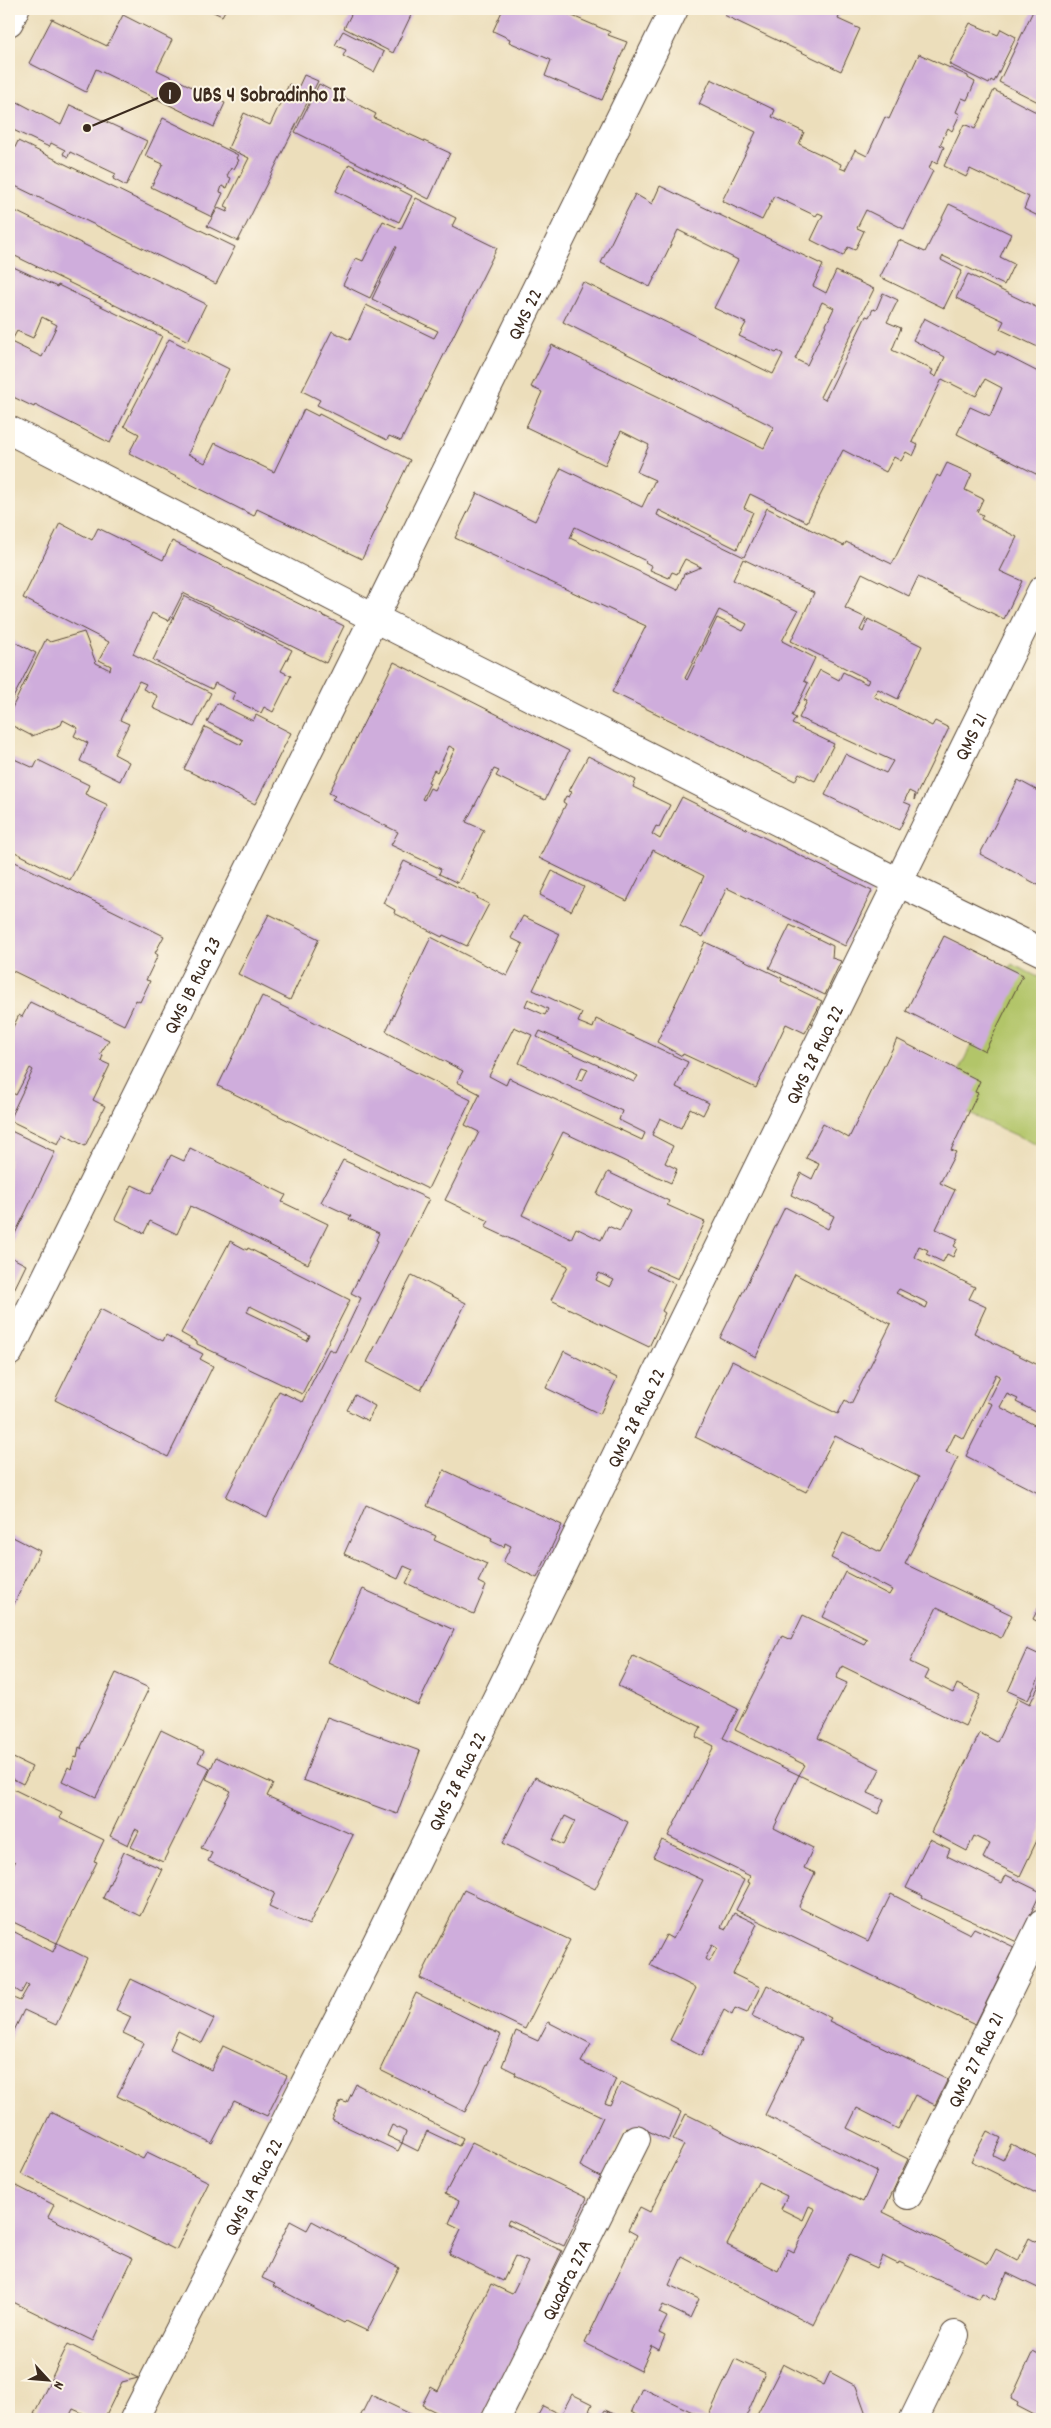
<svg xmlns="http://www.w3.org/2000/svg" width="1051" height="2428" font-family="Dekko,sans-serif">
	<style>
		.green { fill: #b2c569; stroke: #767844 }
		.building { fill: #cfaddc; fill-rule: evenodd }
		.lines { fill: none; stroke-linecap: round; stroke-linejoin: round }
		.minor-casing { stroke: #564536; stroke-width: 30 }
		.tertiary-casing { stroke: #564536; stroke-width: 30 }
		.minor { stroke: #fff; stroke-width: 28 }
		.tertiary { stroke: #fff; stroke-width: 28 }
		.labels { text-anchor: middle; stroke-width: 4; stroke-linejoin: round; paint-order: stroke }
		.street-label { font-size: 20px; fill: #3b2a1e; stroke: #fcf5e5 }
		.leader { fill: none; stroke: #3b2a1e; stroke-width: 2 }
		.callout-dot { fill: #3b2a1e; stroke: #fcf5e5; stroke-width: 2 }
		.mark-label { font-size: 15px; text-anchor: middle; font-weight: bold; fill: #fff }
		.callout-label { font-size: 21px; text-anchor: middle; font-weight: bold; fill: #3b2a1e; stroke: #fcf5e5; stroke-width: 4; stroke-linejoin: round; paint-order: stroke }
	</style>
	<rect width="100%" height="100%" fill="#fcf5e5"/>
	<filter id="ink" filterUnits="userSpaceOnUse"><feTurbulence type="fractalNoise" baseFrequency=".02" numOctaves="2"/><feDisplacementMap in="SourceGraphic" scale="10" xChannelSelector="R" yChannelSelector="G"/><feConvolveMatrix kernelMatrix="1 2 1 2 8 2 1 2 1" color-interpolation-filters="sRGB"/></filter>
	<filter id="wash" filterUnits="userSpaceOnUse"><feTurbulence type="fractalNoise" baseFrequency=".0096" numOctaves="4" result="noise"/><feDisplacementMap in="SourceGraphic" scale="20" xChannelSelector="R" yChannelSelector="G"/><feGaussianBlur stdDeviation="1.12" result="paint"/><feColorMatrix in="noise" values="0 0 0 0 0 0 0 0 0 0 0 0 0 0 0 0 0 1.4 0 .05"/><feComposite in="paint" operator="in"/></filter>
	<g filter="url(#wash)">
		<rect width="100%" height="100%" fill="#ecdebb"/>
		<path class="green" d="M1012 964 1042 979V1147L943 1102Z"/>
		<g id="blocks">
			<path class="building" d="M207 9H226L222 16Z
				M354 9H414L393 53 344 28Z
				M503 9H556L610 32 608 35 627 42 602 100 545 76 551 60 509 42 510 39 493 31Z
				M570 9H584L582 14Z
				M726 9H835L841 12 838 19 860 29 841 71 724 15Z
				M1034 9H1042V104L999 82Z
				M123 15 172 40 157 70 225 103 214 127 96 69 86 92 29 63 52 19 107 46Z
				M970 23 998 35 1001 29 1016 37 994 82 991 80 989 84 949 64Z
				M343 31 384 52 374 72 343 56 346 50 335 45Z
				M919 54 968 76V78L975 82 967 100 962 98 956 112 960 114 952 131 948 128 940 145 944 147 937 164 932 161 929 169 933 171 904 229 866 210 857 228 864 231 855 250 848 247 843 256 811 240 823 215 818 213 816 216 774 196 762 220 722 201 756 132 699 104 711 79 775 110 772 117 804 132 799 144 841 164 840 168 845 170 855 150 867 156 885 117 889 119Z
				M304 75 318 81 238 241 207 226 218 208 227 212 229 208 225 206 249 158 228 148 244 113 270 125 289 84 298 88Z
				M319 84 376 114 374 118 450 153 429 199 295 132Z
				M994 90 1042 115V218L1024 209 1029 197 970 169 966 177 944 166 964 124 975 129Z
				M12 99 61 125 70 105 147 141 126 186 113 179 116 174 70 152 68 157 63 154 65 150 51 143 49 147 9 128V106Z
				M163 118 238 155 236 158 239 160 234 169 231 168 227 176 231 178 227 188 222 186 220 192 223 193 212 217 151 187 163 164 145 156Z
				M18 141 235 247 216 284 9 183V160Z
				M349 164 412 196 399 222 336 191Z
				M660 186 823 265 813 286 826 293 836 271 874 289 820 397 825 400 866 316 869 317 873 309 876 310 883 293 898 300 887 322 901 328 892 350 933 370 931 374 936 377 945 357 913 340 924 318 995 355 997 351 1042 374V477L957 434 970 407 990 416 1002 388 985 379 976 396 942 379 912 442 918 445 913 456 906 452 901 461 894 457 886 472 843 450 807 522 750 494 744 508 753 512 737 549 659 510 657 515 744 557 767 508 844 546 846 542 892 564 937 475 940 477 947 463 972 474 965 490 983 499 977 512 983 515 981 519 1017 537 1000 571 1022 581 1004 619 918 577 909 596 862 573 845 608 866 618 860 630 863 632 868 619 922 646 898 699 878 689 873 696 932 726 935 721 949 728 914 800 915 794 909 791 904 802 911 805 899 830 825 795 845 754 886 773 893 761 799 718 807 701 804 700 820 670 839 680 843 672 867 684 869 680 791 641 814 593 743 559 733 580 798 611 782 641 815 658 804 681 808 683 792 716 796 718 792 724 834 744 815 781 799 773 795 781 612 692 646 626 455 538 477 493 535 521 561 468 642 507 655 480 637 472 649 445 621 431 605 465 526 427 542 392 531 387 552 345 764 448 774 427 563 322 583 282 773 374 783 354 778 351 776 353 739 336 746 323 714 308 738 260 678 230 650 287 601 263 635 194 652 204ZM822 302 834 308 807 365 795 359ZM575 527 646 561 645 562 652 566 650 570 669 578 672 572 677 574 685 559 701 567 684 574 677 590 570 538ZM719 610 747 624 743 631 717 618 687 680 685 678Z
				M416 198 456 218 452 226 497 248 401 441 389 436 387 440 317 405 320 400 302 391 332 331 350 340 366 305 434 338 438 331 372 299 397 247H395L370 298 343 285 356 258 363 261 383 221 401 229Z
				M949 204 1011 234 1000 257 1014 264 1004 285 943 256 941 260 962 271 944 308 880 277 899 240 925 252Z
				M9 208 206 304 188 341 9 253Z
				M9 265 57 287 58 285 162 336 110 443 35 405 34 407 9 395ZM42 317 57 325 42 357 11 342 17 331 33 338Z
				M968 274 1042 310V349L1000 329 1004 321 956 298Z
				M169 339 229 369 188 454 205 463 215 443 274 472 304 409 318 416 319 414 410 460 362 559 257 509 254 516 129 453 139 434 124 426Z
				M60 523 92 540 98 528 163 560 172 541 344 626 326 663 183 593 169 621 152 613 133 654 211 693 194 727 153 708 158 696 143 689 146 684 139 681 120 720 129 724 114 754 129 762 120 781 80 761 88 743 74 736 78 728 63 720 61 725 32 736 9 724V714L46 639 50 642 84 632 96 663 110 670 111 666 99 660 109 642 23 598Z
				M184 596 292 650 281 671 291 676 273 712 264 707 261 713 232 699 235 693 215 683 212 689 153 660Z
				M9 639 36 653 10 704 9 703Z
				M394 662 569 751 545 800 496 776 499 771 494 769 466 822 484 830 458 883 439 874 441 869 391 845 398 832 332 799 335 796 329 793ZM449 746 455 749 434 790 430 788 424 800 422 799 430 783 428 782 434 770 437 772Z
				M217 703 253 721 256 715 291 733 255 804 184 769 205 727 241 745 243 740 207 722Z
				M588 756 636 780 633 787 670 805 659 827 656 826 652 834 660 839 682 797 872 891 845 946 727 888 703 937 680 926 704 876 653 850 627 901 539 858 566 804 563 802 566 796 569 797 572 792 569 791Z
				M12 758 34 768 38 760 89 785 85 794 108 805 70 880 9 849V764Z
				M1018 780 1042 793V887L980 854Z
				M9 859 164 936 155 953 158 955 146 980 150 981 140 1002 136 1000 124 1025 9 969Z
				M404 861 478 897 477 898 489 904 467 946 443 935 442 937 394 913 395 910 383 903Z
				M552 871 584 887 571 911 540 895Z
				M269 914 319 939 290 1000 238 974Z
				M523 916 560 934 533 990 582 1013 578 1022 593 1028 596 1019 688 1062 676 1087 709 1103 703 1115 690 1108 681 1128 660 1118 652 1135 673 1146 665 1163 677 1169 671 1183 563 1132 522 1215 571 1239 576 1228 601 1240 608 1226 620 1231 630 1211 597 1194 608 1172 669 1201 667 1205 705 1222 678 1279 649 1266 646 1270 675 1284 662 1311 665 1313 649 1347 551 1300 568 1266 485 1227 489 1221 445 1200 479 1132 465 1125 480 1094 457 1082 463 1071 386 1031 431 937 507 976 523 944 511 938ZM528 999 548 1009 545 1015 525 1006ZM514 1027 532 1035 519 1063 622 1111 619 1120 645 1133 642 1140 509 1078 506 1085 489 1076ZM540 1031 638 1076 634 1082 537 1037ZM582 1067 588 1069 582 1081 576 1079ZM599 1273 614 1280 610 1287 596 1280Z
				M790 925 833 946 832 958 841 961 825 995 769 968Z
				M944 936 1023 975 985 1051 906 1011Z
				M705 942 782 978 781 981 822 1001 805 1033 786 1024 756 1088 683 1054 682 1056 657 1042Z
				M262 996 471 1100 428 1189 218 1086Z
				M30 1002 109 1040 100 1054 103 1055 101 1061 110 1065 93 1100 105 1106 85 1146 63 1134 58 1144 9 1120 33 1070 30 1068 16 1095 9 1091V1065L12 1060 9 1058V1035L19 1015 22 1017Z
				M897 1039 980 1081 975 1092 978 1093 951 1150 956 1152 940 1183 955 1190 936 1229 958 1239 954 1246 957 1248 953 1257 947 1254 943 1262 926 1254 928 1250 919 1246 914 1257 975 1287 969 1299 986 1307 974 1333 1042 1367V1415L1016 1402 1018 1399 1007 1394 1000 1407 1042 1429V1490L1040 1494 966 1456 992 1404 987 1402 1000 1376 996 1374 964 1439 955 1434 946 1452 958 1457 905 1564 1012 1615 1001 1638 937 1607 910 1662 929 1671 925 1679 953 1693 957 1684 980 1695 965 1726 842 1666 836 1678 847 1683 818 1738 880 1769 868 1793 884 1800 878 1814 799 1775 805 1765 735 1730 782 1636 791 1640 803 1615 864 1644 867 1639 823 1617 845 1572 889 1595 892 1590 831 1558 843 1533 880 1552 919 1477 835 1436 806 1492 695 1437 732 1361 838 1414 845 1400 851 1404 891 1324 795 1274 756 1357 720 1338 785 1207 828 1229 834 1216 791 1195 801 1173 812 1179 819 1164 806 1158 823 1124 849 1138ZM899 1289 928 1303 926 1308 896 1293Z
				M9 1130 55 1152 9 1246Z
				M190 1148 286 1195 282 1202 328 1224 308 1264 190 1206 177 1234 150 1221 144 1233 115 1219 132 1185 151 1194 171 1155 184 1161Z
				M343 1160 429 1199 267 1517 226 1497 279 1391 302 1402 329 1349 335 1352 361 1298 351 1293 378 1241 376 1240 379 1233 349 1219 351 1216 321 1202Z
				M230 1241 247 1250 248 1248 350 1300 302 1394 197 1344V1342L181 1333ZM250 1306 310 1336 307 1341 247 1312Z
				M9 1256 26 1265 9 1300Z
				M412 1275 466 1303 421 1390 367 1362Z
				M100 1309 163 1341 166 1335 173 1339 203 1354 200 1359 213 1366 168 1457 55 1400Z
				M564 1351 617 1378 600 1414 546 1388Z
				M355 1395 375 1406 368 1421 347 1410Z
				M444 1470 562 1525 537 1578 503 1562 511 1546 505 1543 504 1547 491 1541 492 1538 427 1506Z
				M366 1505 436 1536 434 1540 487 1564 478 1582 486 1586 474 1614 406 1583 413 1570 404 1566 398 1579 344 1554Z
				M9 1535 40 1551 9 1614Z
				M363 1589 454 1630 418 1705 328 1662Z
				M1042 1601V1624L1033 1619Z
				M1027 1649 1042 1656V1672L1028 1700 1008 1691Z
				M633 1656 738 1709 723 1738 799 1775 774 1828 813 1848 804 1868 815 1873 799 1906 800 1908 868 1941 891 1894 970 1934 974 1928 1014 1947 975 2025 736 1910 750 1883 748 1882 750 1876 668 1836 714 1746 696 1737 701 1727 618 1686Z
				M116 1673 149 1688 96 1797 62 1781 68 1767 71 1769 75 1757 77 1758 79 1747 82 1749 81 1747Z
				M1042 1679V1830L1020 1876 983 1858 990 1844 974 1836 967 1851 931 1832 980 1733 997 1742 1018 1698 1030 1704Z
				M327 1717 420 1751 397 1814 303 1780Z
				M161 1730 204 1751 198 1762 210 1768 163 1862 131 1847 139 1831 135 1829 128 1845 110 1836Z
				M9 1756 32 1767 23 1784 9 1777Z
				M216 1757 273 1784 267 1796 353 1835 309 1925 269 1906 275 1893 208 1861 212 1853 201 1848 231 1791 206 1779Z
				M535 1777 628 1822 595 1889 503 1843ZM565 1816 575 1821 563 1845 553 1840Z
				M9 1787 62 1813 59 1818 104 1840 94 1861 97 1862 57 1943 9 1920V1874L15 1862 9 1859Z
				M930 1839 950 1849 947 1856 1002 1883 1006 1875 1041 1892 1017 1942 922 1898 923 1896 906 1888Z
				M662 1840 744 1880 721 1927 726 1929 734 1913 757 1924 733 1974 760 1987 747 2013 735 2008 732 2015 724 2010 701 2056 670 2040 696 1988 650 1965 666 1935 673 1939 703 1880 653 1857ZM712 1945 717 1948 709 1962 705 1959Z
				M124 1852 162 1869 140 1916 103 1898Z
				M464 1890 570 1940 525 2029 420 1978Z
				M9 1929 53 1952 57 1943 87 1958 56 2025 24 2010 9 2041ZM26 1984 29 1985 20 2001 11 1997 15 1989 21 1993Z
				M131 1979 214 2019 202 2043 178 2031 170 2049 211 2070 223 2046 287 2076 267 2116 234 2101 212 2143 117 2096 144 2043 123 2033 131 2017 116 2010Z
				M767 1985 831 2018 829 2021 948 2079 935 2105 915 2095 898 2129 857 2108 847 2128 908 2159 883 2212 988 2264 996 2249 1018 2261 1029 2238 1042 2245V2290L1007 2273 995 2300 982 2293 979 2299 899 2262 898 2264 882 2256 877 2268 849 2255 814 2325 682 2257 669 2285 699 2299 690 2318 663 2305 659 2313 667 2317 659 2333 665 2336 659 2350 652 2346 641 2371 585 2343 637 2235 628 2230 640 2207 650 2212 684 2145 673 2140 686 2114 863 2202 877 2171 765 2115 802 2040 752 2016ZM758 2182 787 2196 781 2209 803 2220 809 2206 815 2209 794 2252 788 2249 778 2271 727 2245Z
				M416 1993 501 2035 465 2112 380 2070Z
				M548 2022 591 2044 581 2062 616 2079 605 2103 610 2105 621 2082 681 2112 669 2141 638 2126 635 2131 626 2127 602 2178 580 2166 603 2117 515 2075 516 2073 502 2066 516 2031 538 2041Z
				M356 2084 463 2138 459 2146 427 2131 418 2151 402 2143 406 2132 392 2125 387 2136 402 2143 398 2151 332 2120 341 2101 347 2103Z
				M51 2112 143 2159 147 2152 209 2182 176 2250 21 2174Z
				M987 2131 1001 2138 993 2155 1003 2160 1011 2144 1042 2159V2196L971 2161Z
				M472 2142 587 2198 564 2246 509 2220 507 2224 562 2251 536 2305 538 2306 482 2419H445L446 2417 422 2405 431 2387 438 2391 491 2284 512 2294 528 2262 515 2256 503 2281 449 2254 461 2229 449 2223 459 2201 445 2194Z
				M9 2182 54 2205 48 2217 133 2258 93 2341 9 2300Z
				M290 2221 307 2230 312 2221 399 2268 367 2331 346 2321 344 2323 273 2286 275 2284 262 2278Z
				M68 2344 138 2378 122 2382 104 2419H96L73 2409 68 2419H44L34 2414Z
				M1033 2351 1042 2356V2419L1017 2406 1018 2403 1011 2399Z
				M735 2359 765 2373 745 2419H646L632 2411 642 2388 707 2419Z
				M783 2364 824 2385 830 2372 856 2386 866 2414 863 2419H755Z
				M572 2394 592 2404 589 2411 601 2417 605 2410 621 2417 620 2419H536L543 2406 561 2415Z
				M371 2395 421 2419H359Z"/>
		</g>
	</g>
	<g filter="url(#ink)">
		<use href="#blocks" fill-opacity="0" stroke="#564536" stroke-width="1"/>
		<g class="lines">
			<defs>
				<g id="minor">
					<path d="M9 22 15 9"/>
					<path id="s1" d="M9 1352 374 618 674 9"/>
					<path id="s2" d="M908 2195 1042 1923"/>
					<path id="s3" d="M134 2419 371 1954 1042 590"/>
					<path id="s4" d="M496 2419 636 2139"/>
					<path d="M914 2419 955 2335"/>
				</g>
				<path id="tertiary" d="M9 430 374 618 898 882 1042 952"/>
			</defs>
			<use href="#minor" class="minor-casing"/>
			<use href="#tertiary" class="tertiary-casing"/>
			<use href="#minor" class="minor"/>
			<use href="#tertiary" class="tertiary"/>
		</g>
	</g>
	<g class="labels">
		<g class="street-label">
			<text dy="7" stroke="none"><textPath href="#s1" startOffset="1159">QMS 22</textPath></text>
			<text dy="7" stroke="none"><textPath href="#s3" startOffset="1879">QMS 21</textPath></text>
			<text dy="7" stroke="none"><textPath href="#s1" startOffset="410">QMS 1B Rua 23</textPath></text>
			<text dy="7" stroke="none"><textPath href="#s3" startOffset="1525">QMS 28 Rua 22</textPath></text>
			<text dy="7" stroke="none"><textPath href="#s3" startOffset="1120">QMS 28 Rua 22</textPath></text>
			<text dy="7" stroke="none"><textPath href="#s3" startOffset="715">QMS 28 Rua 22</textPath></text>
			<text dy="7" stroke="none"><textPath href="#s2" startOffset="151">QMS 27 Rua 21</textPath></text>
			<text dy="7" stroke="none"><textPath href="#s3" startOffset="261">QMS 1A Rua 22</textPath></text>
			<text dy="7" stroke="none"><textPath href="#s4" startOffset="156">Quadra 27A</textPath></text>
		</g>
	</g>
	<path class="leader" d="M87 128L170 93"/>
	<g class="callout-dot">
		<circle cx="87" cy="128" r="5"/>
		<circle cx="170" cy="93" r="12"/>
	</g>
	<g class="mark-label">
		<text x="170" y="99">1</text>
	</g>
	<g class="callout-label">
		<text x="269" y="101">UBS 4 Sobradinho II</text>
	</g>
	<rect width="1051" height="2428" fill="none" stroke="#fcf5e5" stroke-width="30"/>
	<g transform="translate(48 2380) rotate(116)" stroke="#fcf5e5" stroke-width="4" paint-order="stroke">
	<path d="M0-4L9 19L0 12L-9 19Z" fill="#3b2a1e"/>
	<text y="-8" font-size="14" font-weight="bold" text-anchor="middle" fill="#3b2a1e">N</text>
	</g>
</svg>
